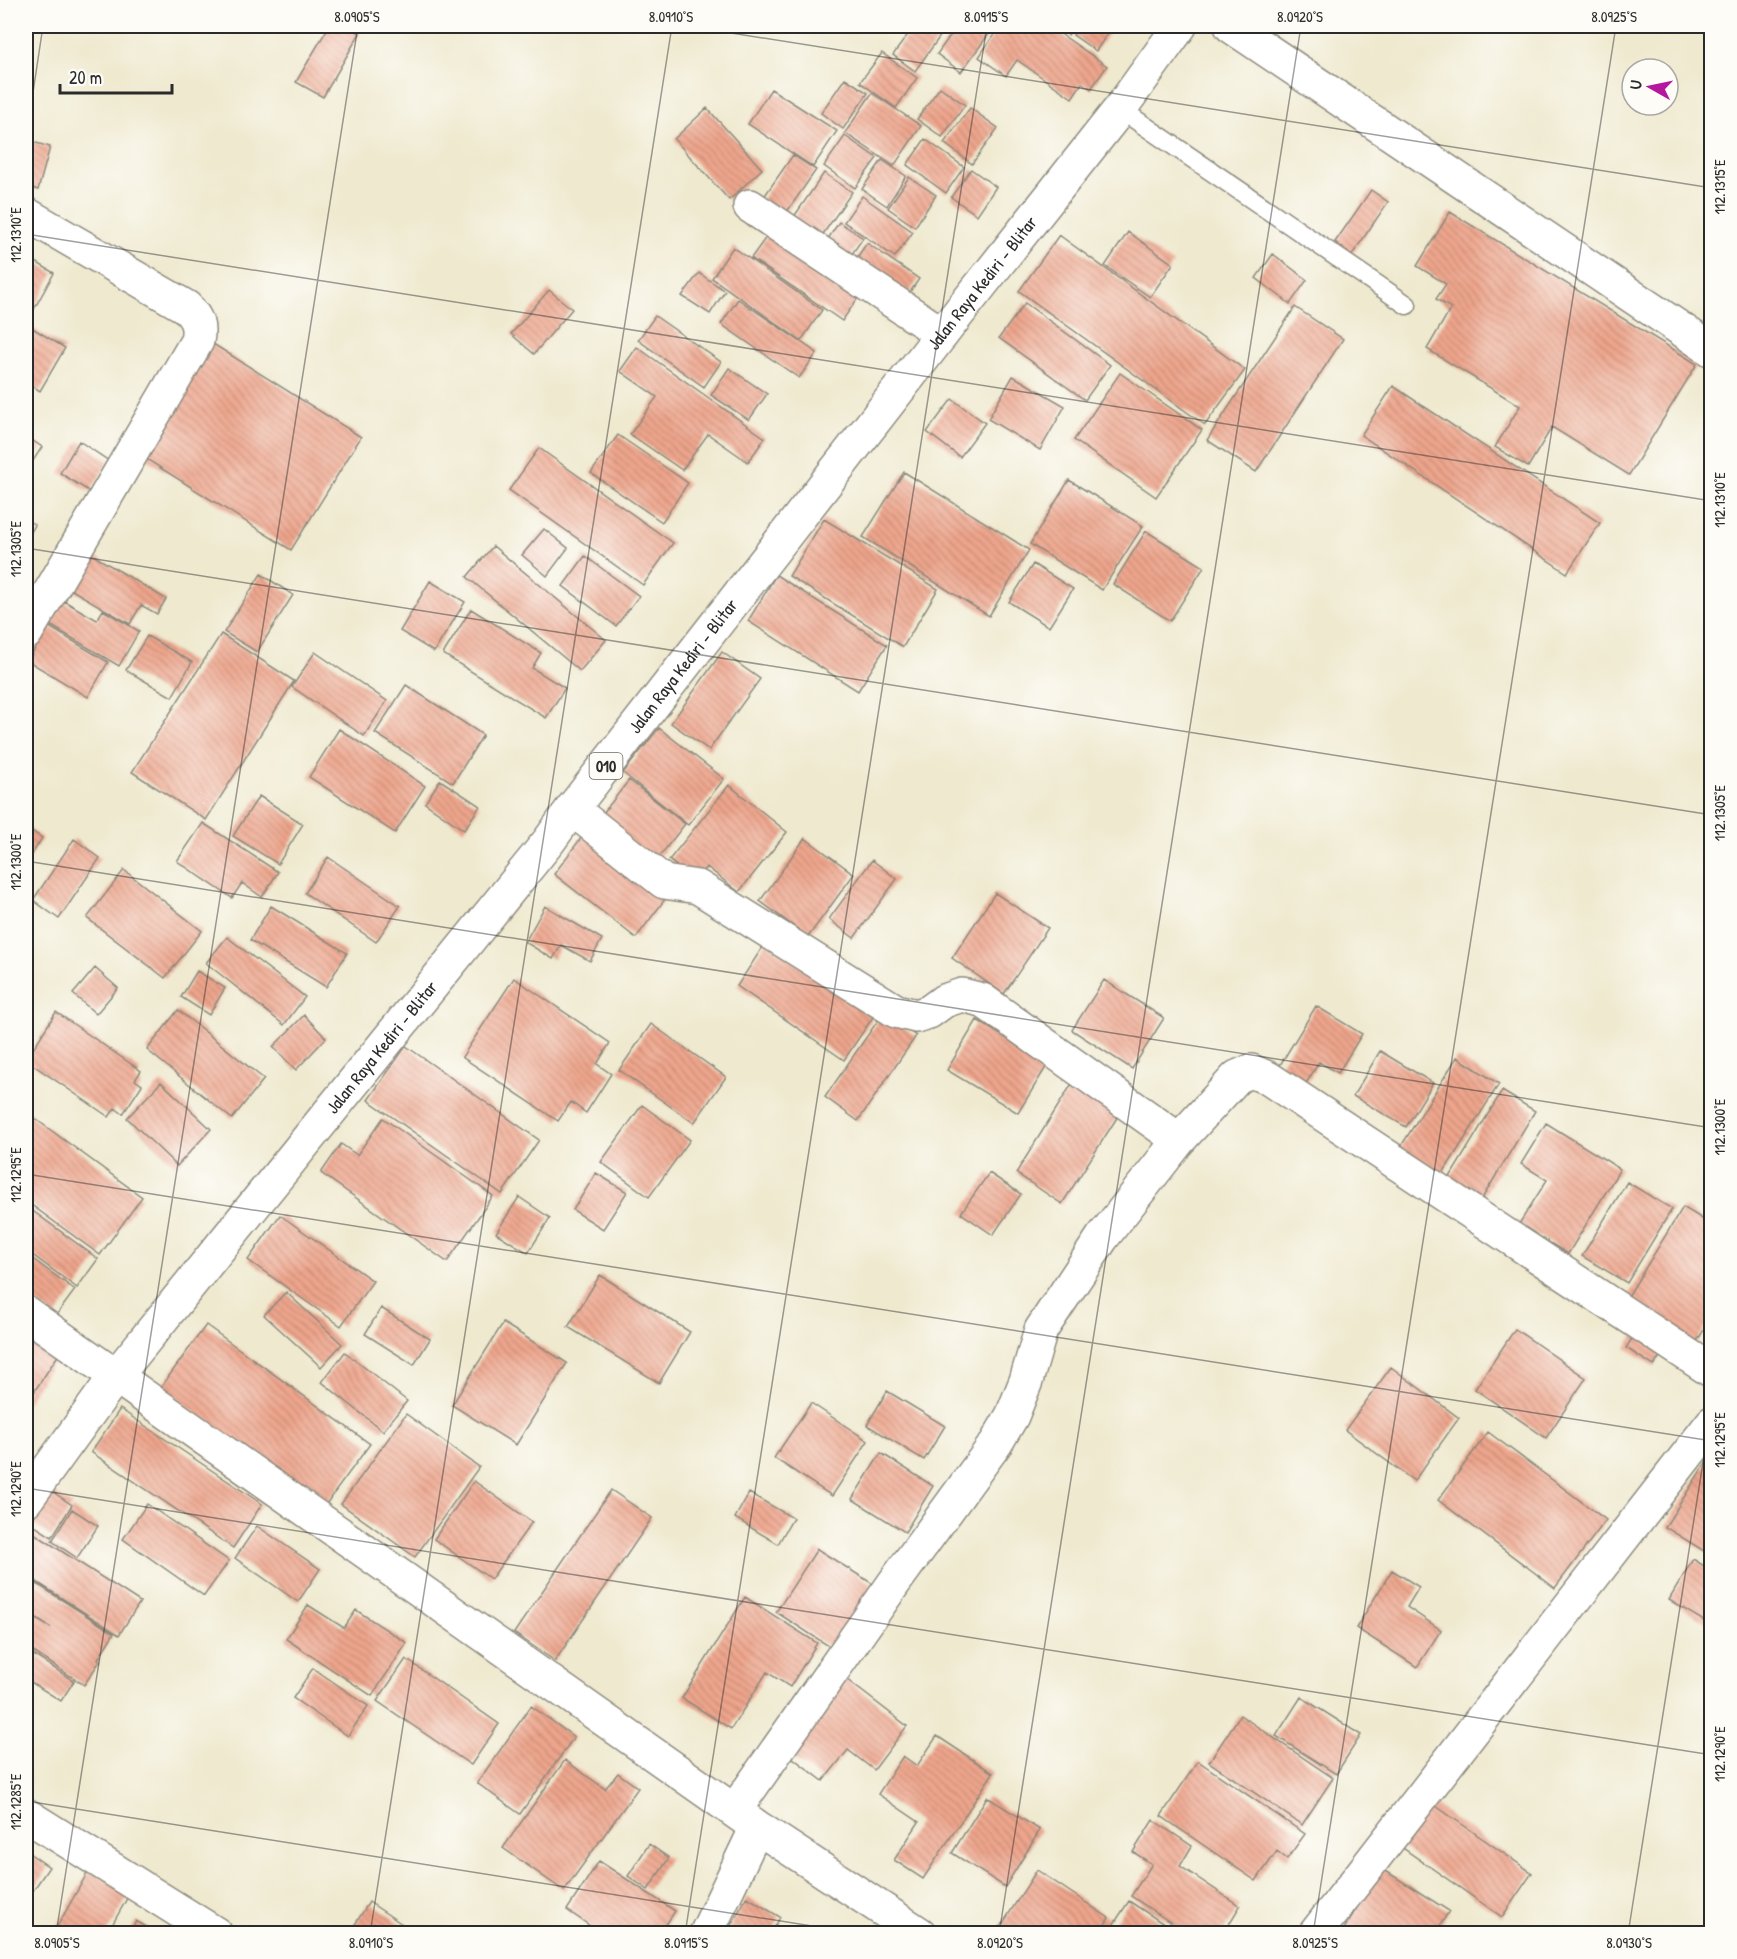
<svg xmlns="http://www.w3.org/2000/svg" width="1737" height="1959" font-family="'Patrick Hand',sans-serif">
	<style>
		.building { fill: url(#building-back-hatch) }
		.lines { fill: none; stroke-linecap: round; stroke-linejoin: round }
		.lane-casing { stroke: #8d8a7d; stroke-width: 21 }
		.street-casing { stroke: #8d8a7d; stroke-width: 36 }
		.primary-casing { stroke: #8d8a7d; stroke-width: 36 }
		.lane { stroke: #fff; stroke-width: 18 }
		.street { stroke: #fff; stroke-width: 33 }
		.primary { stroke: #fff; stroke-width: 33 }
		.ticks { fill: none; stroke: #2b2b2b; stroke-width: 1.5; stroke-opacity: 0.45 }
		.labels { text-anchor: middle; stroke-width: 4.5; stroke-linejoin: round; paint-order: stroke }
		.shield { fill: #fdfcf7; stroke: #6a6a68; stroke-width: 1.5 }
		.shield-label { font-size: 16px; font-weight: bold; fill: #2b2b2b }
		.street-label { font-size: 18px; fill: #2b2b2b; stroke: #fdfcf7 }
		.neatline { fill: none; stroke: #2b2b2b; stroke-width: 2 }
		.ticks-label { font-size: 15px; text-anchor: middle; fill: #2b2b2b }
	</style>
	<defs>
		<pattern id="building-back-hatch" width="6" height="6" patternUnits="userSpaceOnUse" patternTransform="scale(1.5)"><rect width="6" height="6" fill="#efa68d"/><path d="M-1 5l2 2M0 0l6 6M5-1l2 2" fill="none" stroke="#c28773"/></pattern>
	</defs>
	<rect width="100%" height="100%" fill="#fdfcf7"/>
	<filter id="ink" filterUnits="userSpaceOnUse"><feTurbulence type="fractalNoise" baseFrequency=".0167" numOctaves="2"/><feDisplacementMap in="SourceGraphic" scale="12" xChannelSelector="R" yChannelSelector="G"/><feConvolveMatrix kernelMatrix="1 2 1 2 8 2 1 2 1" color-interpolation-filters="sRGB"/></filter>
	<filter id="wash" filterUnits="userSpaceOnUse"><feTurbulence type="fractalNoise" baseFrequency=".008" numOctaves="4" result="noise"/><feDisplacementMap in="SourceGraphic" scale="24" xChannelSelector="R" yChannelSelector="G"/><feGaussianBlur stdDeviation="1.35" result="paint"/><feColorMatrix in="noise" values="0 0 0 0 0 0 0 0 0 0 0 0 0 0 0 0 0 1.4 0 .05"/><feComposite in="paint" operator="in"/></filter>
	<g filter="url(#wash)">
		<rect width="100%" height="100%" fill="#efe9cf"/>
		<g id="blocks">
			<path class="building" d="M329 26H348L360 33 323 97 296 82Z
				M914 26H928L941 35 915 71 893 55Z
				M957 26H977L989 34 961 72 937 54Z
				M996 26H1049L1107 66 1091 89 1082 83 1072 98 1017 60 1006 76 979 57 999 27Z
				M1055 26H1075L1068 35Z
				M1080 26H1110L1112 27 1096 51 1073 35Z
				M882 53 917 78 896 108 860 82Z
				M845 78 868 93 843 129 821 113Z
				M940 87 965 105 942 137 917 119Z
				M771 89 837 131 813 167 748 124Z
				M872 93 921 126 894 166 845 133Z
				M707 108 762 169 729 200 674 139Z
				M970 108 998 128 972 164 944 143Z
				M845 136 877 158 855 188 824 166Z
				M925 139 964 167 946 193 907 165Z
				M26 140 50 147 38 190 26 186Z
				M793 155 816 170 784 216 761 201Z
				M882 160 906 176 887 206 862 189Z
				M971 169 996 187 977 215 951 197Z
				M824 173 852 192 819 240 791 221Z
				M909 177 936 195 915 227 888 208Z
				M1371 190 1388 202 1352 255 1335 242Z
				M862 196 913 232 895 257 844 222Z
				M1450 212 1697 364 1629 475 1552 427 1528 467 1495 447 1520 406 1427 349 1451 308 1436 299 1446 284 1417 266Z
				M839 222 863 238 845 264 822 248Z
				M1128 232 1173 264 1150 297 1105 266Z
				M769 233 860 295 842 321 751 258Z
				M1059 235 1245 370 1205 425 1019 291Z
				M867 243 919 279 903 302 851 266Z
				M733 247 822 310 801 341 712 278Z
				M1273 254 1307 280 1290 304 1256 278Z
				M26 256 54 273 28 320 26 318Z
				M699 273 725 291 710 314 682 296Z
				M549 290 572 309 534 354 511 334Z
				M738 299 817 353 799 378 721 324Z
				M1025 303 1110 365 1085 400 999 338Z
				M1295 307 1343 339 1256 472 1207 440Z
				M655 316 721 362 704 387 638 340Z
				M26 324 65 348 40 391 26 382Z
				M210 342 361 437 291 550 140 455Z
				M637 347 765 438 748 462 708 434 682 470 630 434 657 397 620 371Z
				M729 368 767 394 749 420 711 395Z
				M1120 373 1202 430 1156 497 1074 440Z
				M1013 376 1065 406 1040 450 988 419Z
				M1393 386 1600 523 1567 573 1361 435Z
				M952 399 985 423 960 457 927 432Z
				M618 435 688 483 662 522 591 473Z
				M26 436 42 447 31 464 26 460Z
				M79 441 109 461 90 492 60 473Z
				M539 448 673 543 643 585 509 490Z
				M904 472 1029 550 989 616 863 537Z
				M1069 480 1143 526 1102 590 1030 544Z
				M26 519 35 525 26 541Z
				M824 519 938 589 903 647 789 576Z
				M544 529 568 548 547 576 522 555Z
				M1146 531 1204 567 1170 621 1113 584Z
				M493 546 606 640 580 671 467 577Z
				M86 551 166 599 157 614 141 605 130 624 65 586Z
				M585 556 639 596 616 626 563 586Z
				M1033 564 1073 589 1049 627 1009 602Z
				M261 574 293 595 257 652 224 632Z
				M776 575 887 645 858 691 748 621Z
				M430 581 465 602 434 652 400 631Z
				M64 601 97 620 103 610 139 631 119 666 50 625Z
				M471 609 541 653 532 668 565 688 546 718 443 654Z
				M48 626 108 662 88 697 28 661Z
				M221 634 294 681 206 820 132 772Z
				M147 636 192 662 172 697 126 670Z
				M315 652 387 701 364 736 292 687Z
				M722 652 760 679 709 750 671 723Z
				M406 685 483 735 453 783 375 733Z
				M659 728 724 779 688 825 623 773Z
				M339 729 425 786 395 833 309 777Z
				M440 780 480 806 464 830 425 803Z
				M629 780 685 824 652 866 596 822Z
				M729 785 787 832 739 892 707 867 696 881 669 860Z
				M259 796 303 824 278 864 233 836Z
				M203 823 278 872 262 897 242 883 232 898 177 861Z
				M26 827 42 838 26 864Z
				M584 834 666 898 636 938 554 874Z
				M805 838 854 874 808 937 760 901Z
				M74 839 100 858 59 919 33 900Z
				M328 857 400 906 376 942 305 893Z
				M872 860 897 879 854 938 829 919Z
				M124 870 202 931 165 978 87 918Z
				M995 893 1048 928 1004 994 952 958Z
				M271 906 347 953 326 987 250 940Z
				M545 906 602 939 590 961 561 945 553 959 525 942Z
				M227 937 305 997 284 1025 206 963Z
				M766 942 873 1017 844 1060 737 986Z
				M95 968 118 988 96 1014 73 994Z
				M197 971 225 988 209 1015 181 997Z
				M514 978 610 1043 597 1064 611 1074 586 1113 571 1102 558 1121 462 1057Z
				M1104 980 1164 1018 1132 1069 1072 1030Z
				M1316 1006 1362 1034 1338 1073 1319 1062 1304 1087 1277 1070Z
				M178 1010 264 1079 232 1119 147 1050Z
				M56 1012 141 1071 135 1080 142 1085 123 1114 115 1108 109 1117 26 1060Z
				M883 1013 916 1036 858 1121 825 1097Z
				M304 1015 326 1038 296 1070 273 1047Z
				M977 1020 1048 1064 1018 1113 947 1070Z
				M651 1024 726 1077 694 1123 619 1070Z
				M406 1046 539 1140 502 1194 368 1100Z
				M1380 1051 1433 1083 1406 1127 1353 1096Z
				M1457 1057 1499 1084 1440 1178 1398 1151Z
				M161 1082 211 1129 177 1166 127 1118Z
				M1073 1082 1120 1113 1062 1204 1016 1173Z
				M1502 1091 1535 1111 1480 1202 1447 1182Z
				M642 1105 690 1140 649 1197 601 1162Z
				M26 1112 142 1197 100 1255 26 1201Z
				M383 1118 493 1196 447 1262 321 1173 341 1144 357 1155Z
				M1546 1123 1620 1169 1568 1254 1519 1224 1547 1180 1521 1164Z
				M596 1173 627 1192 603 1229 573 1210Z
				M989 1173 1021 1194 993 1235 961 1213Z
				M1627 1182 1672 1209 1627 1283 1582 1256Z
				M519 1197 550 1218 528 1253 496 1233Z
				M26 1206 98 1259 77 1288 26 1250Z
				M1683 1207 1712 1225V1317L1692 1349 1622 1306Z
				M280 1215 373 1281 341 1326 248 1260Z
				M26 1254 75 1290 55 1317 26 1295Z
				M600 1275 690 1332 659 1383 568 1327Z
				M286 1292 342 1344 321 1367 264 1315Z
				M381 1308 430 1339 414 1365 365 1334Z
				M503 1323 567 1363 516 1445 452 1405Z
				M206 1325 370 1444 324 1507 161 1387Z
				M1515 1329 1586 1378 1546 1438 1475 1389Z
				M26 1332 59 1354 26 1404Z
				M1636 1332 1664 1350 1654 1366 1626 1348Z
				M345 1352 407 1401 383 1431 322 1382Z
				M1391 1367 1459 1418 1414 1481 1345 1430Z
				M887 1391 945 1426 924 1460 867 1425Z
				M811 1403 868 1441 832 1496 774 1458Z
				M120 1409 262 1504 233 1548 91 1452Z
				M406 1414 479 1467 415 1557 341 1504Z
				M1488 1432 1606 1520 1555 1588 1438 1500Z
				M881 1453 933 1486 905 1532 852 1499Z
				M1712 1453V1556L1665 1527Z
				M474 1481 532 1522 491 1579 434 1539Z
				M50 1490 72 1505 52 1537 30 1523Z
				M611 1490 652 1518 555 1661 514 1633Z
				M749 1493 793 1518 778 1544 735 1518Z
				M147 1504 229 1561 204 1596 123 1539Z
				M72 1509 98 1526 77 1558 52 1541Z
				M257 1526 320 1569 298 1602 235 1558Z
				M26 1528 140 1602 119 1635 26 1575Z
				M817 1549 881 1589 841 1654 776 1612Z
				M1693 1559 1712 1571V1626L1669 1600Z
				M1392 1570 1419 1587 1407 1607 1441 1630 1417 1667 1356 1628Z
				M26 1577 114 1633 98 1659 100 1661 84 1685 26 1647V1613L51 1628 26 1612Z
				M745 1597 817 1643 790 1687 767 1672 731 1729 682 1698Z
				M308 1605 344 1628 356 1610 407 1643 372 1696 286 1639Z
				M26 1650 74 1681 61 1701 26 1679Z
				M406 1659 499 1724 471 1765 377 1701Z
				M313 1668 368 1706 348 1736 293 1698Z
				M842 1676 907 1726 874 1770 848 1750 823 1781 784 1751Z
				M1301 1697 1361 1735 1336 1774 1276 1736Z
				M531 1706 574 1737 520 1814 477 1783Z
				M1240 1715 1333 1778 1302 1825 1209 1762Z
				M937 1736 993 1773 923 1879 894 1860 919 1822 878 1794 903 1756 917 1766Z
				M565 1760 605 1789 618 1773 638 1788 564 1891 503 1848Z
				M1198 1761 1305 1834 1287 1859 1277 1851 1256 1881 1161 1816Z
				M987 1797 1040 1830 1005 1887 952 1853Z
				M1430 1802 1532 1873 1502 1917 1400 1846Z
				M1153 1820 1192 1846 1180 1866 1240 1906 1223 1934H1188L1131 1896 1152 1864 1133 1852Z
				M649 1844 669 1858 648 1890 628 1876Z
				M26 1851 49 1867 26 1901Z
				M599 1861 675 1911 660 1934H602L567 1910Z
				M1381 1868 1449 1911 1435 1934H1341Z
				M89 1870 130 1893 107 1934H53Z
				M1037 1870 1109 1918 1099 1934H996Z
				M747 1897 780 1917 771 1934H726Z
				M1129 1901 1179 1934H1107Z
				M369 1902 417 1934H349Z
				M136 1921 159 1934H129Z"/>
		</g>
	</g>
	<g filter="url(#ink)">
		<use href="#blocks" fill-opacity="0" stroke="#8d8a7d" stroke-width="1.5"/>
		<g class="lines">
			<defs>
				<path id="lane" d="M1120 109 1407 305"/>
				<path id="street" d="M1231 26 1712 350
					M750 206 942 334
					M26 214 186 307C197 318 200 326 197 341L26 633
					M572 809 664 882 698 887 896 1011 916 1016 929 1012 944 1001 962 995 982 1000 1179 1140
					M26 1313 757 1827 920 1934
					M735 1810 894 1583 996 1443 1012 1416 1026 1381 1041 1330 1102 1238 1179 1140 1237 1077 1251 1071 1268 1078 1712 1371
					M26 1815 216 1934
					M706 1934 757 1827
					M1315 1934 1712 1423"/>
				<g id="primary">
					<path id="s1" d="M26 1500 115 1377 549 841 572 809 942 334 1120 109 1180 26"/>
				</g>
			</defs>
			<use href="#lane" class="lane-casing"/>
			<use href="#street" class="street-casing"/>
			<use href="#primary" class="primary-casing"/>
			<use href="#lane" class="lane"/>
			<use href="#street" class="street"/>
			<use href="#primary" class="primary"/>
		</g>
	</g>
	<path class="ticks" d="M687 26 1712 188M26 139 43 26M26 234 1712 501M26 548 1712 815M26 861 1712 1128M26 1174 1712 1441M26 1488 1712 1755M26 1801 862 1934M56 1934 358 26M370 1934 672 26M685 1934 987 26M999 1934 1301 26M1313 1934 1616 26M1628 1934 1712 1406"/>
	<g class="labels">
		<rect class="shield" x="589.5" y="753" width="33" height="26" rx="4.5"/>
		<g class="shield-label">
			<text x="606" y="772">010</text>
		</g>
		<g class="street-label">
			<text dy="6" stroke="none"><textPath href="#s1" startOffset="1548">Jalan Raya Kediri - Blitar</textPath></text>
			<text dy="6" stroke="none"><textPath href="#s1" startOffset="1062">Jalan Raya Kediri - Blitar</textPath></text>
			<text dy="6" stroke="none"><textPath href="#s1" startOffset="576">Jalan Raya Kediri - Blitar</textPath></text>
		</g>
	</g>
	<rect width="1737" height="1959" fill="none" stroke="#fdfcf7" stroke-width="66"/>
	<g transform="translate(1650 87) rotate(279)"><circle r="28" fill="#fdfcf7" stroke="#a9a8a5" stroke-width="1.5"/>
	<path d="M0-4.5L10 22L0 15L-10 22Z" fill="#b5179e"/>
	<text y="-9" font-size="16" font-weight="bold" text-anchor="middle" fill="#2b2b2b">U</text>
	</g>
	<path d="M60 84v9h112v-9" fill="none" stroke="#2b2b2b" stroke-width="3"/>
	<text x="69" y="84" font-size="18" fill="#2b2b2b" stroke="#fdfcf7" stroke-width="4.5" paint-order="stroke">20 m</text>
	<rect x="33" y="33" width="1671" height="1893" class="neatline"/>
	<g class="ticks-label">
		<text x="357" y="22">8.0905°S</text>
		<text x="671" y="22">8.0910°S</text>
		<text x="986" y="22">8.0915°S</text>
		<text x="1300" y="22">8.0920°S</text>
		<text x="1614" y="22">8.0925°S</text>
		<text transform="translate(1720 187) rotate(-90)" y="5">112.1315°E</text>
		<text transform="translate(16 235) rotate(-90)" y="5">112.1310°E</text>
		<text transform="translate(1720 500) rotate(-90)" y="5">112.1310°E</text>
		<text transform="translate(16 549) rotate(-90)" y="5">112.1305°E</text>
		<text transform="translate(1720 813) rotate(-90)" y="5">112.1305°E</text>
		<text transform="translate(16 862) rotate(-90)" y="5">112.1300°E</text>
		<text transform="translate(1720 1127) rotate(-90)" y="5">112.1300°E</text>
		<text transform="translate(16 1175) rotate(-90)" y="5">112.1295°E</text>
		<text transform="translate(1720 1440) rotate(-90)" y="5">112.1295°E</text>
		<text transform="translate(16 1489) rotate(-90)" y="5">112.1290°E</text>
		<text transform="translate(1720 1754) rotate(-90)" y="5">112.1290°E</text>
		<text transform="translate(16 1802) rotate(-90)" y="5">112.1285°E</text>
		<text x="57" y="1948">8.0905°S</text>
		<text x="371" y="1948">8.0910°S</text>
		<text x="686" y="1948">8.0915°S</text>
		<text x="1000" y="1948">8.0920°S</text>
		<text x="1315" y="1948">8.0925°S</text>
		<text x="1629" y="1948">8.0930°S</text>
	</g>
</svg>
